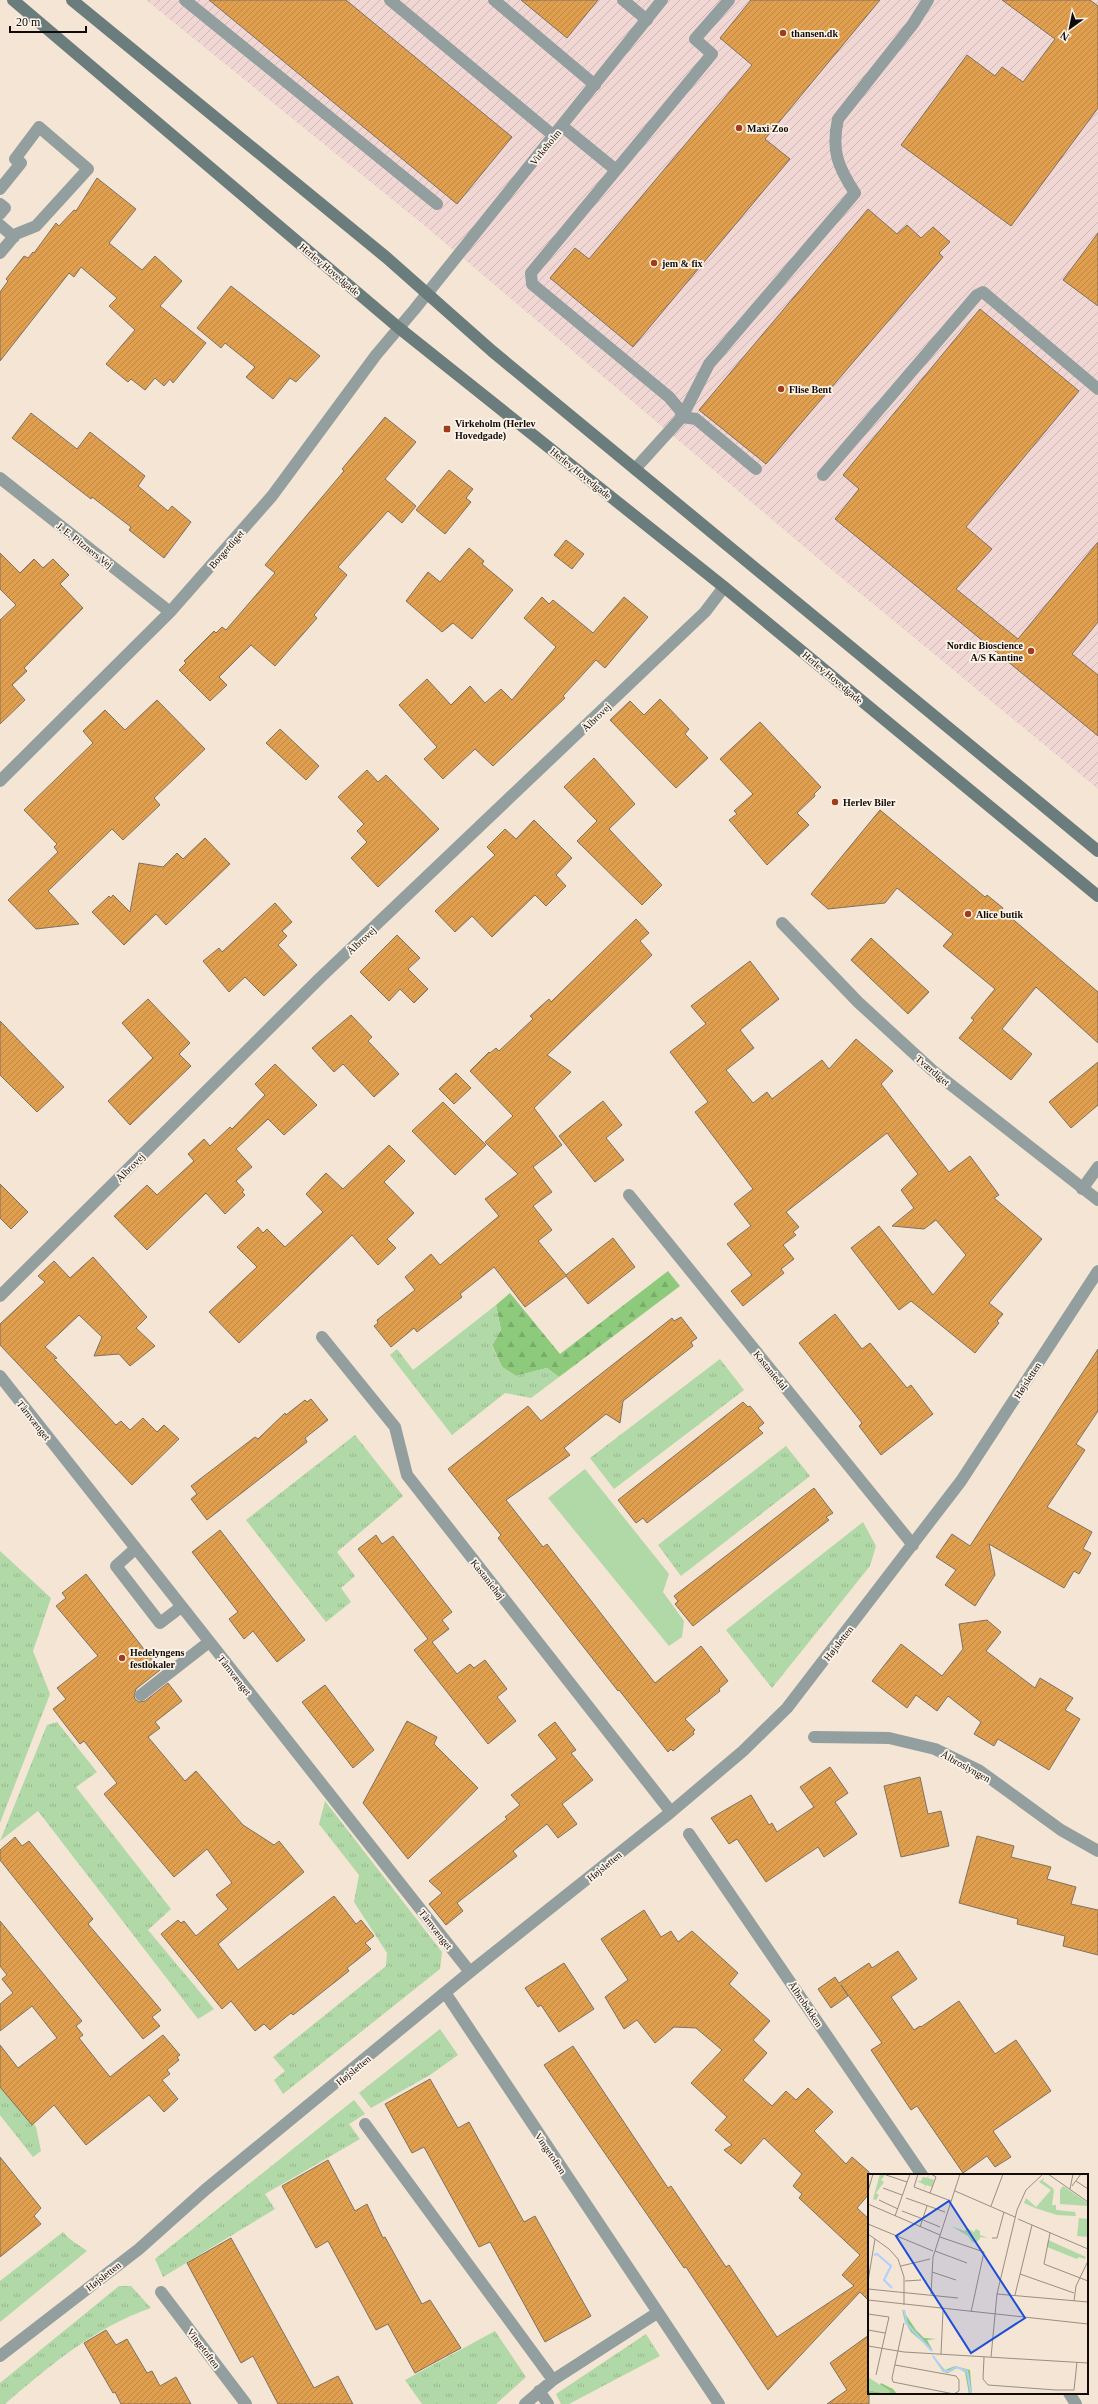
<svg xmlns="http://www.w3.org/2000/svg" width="1098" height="2404" font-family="'Times New Roman',serif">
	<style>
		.industrial { fill: url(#industrial-furrows) }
		.grass { fill: #b1d8a7 }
		.forest { fill: url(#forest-firs) }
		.park { fill: url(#park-tufts) }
		.building { fill: url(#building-hatch); stroke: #7f7162 }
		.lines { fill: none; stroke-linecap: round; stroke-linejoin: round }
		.lane { stroke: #939f9f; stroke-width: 12 }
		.street { stroke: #939f9f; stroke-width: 12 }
		.secondary { stroke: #6b7c7c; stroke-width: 12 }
		.poi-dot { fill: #a23b19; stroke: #fdf3e9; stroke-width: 1.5 }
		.labels { text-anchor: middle; stroke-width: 3.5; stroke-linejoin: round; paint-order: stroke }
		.poi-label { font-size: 10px; font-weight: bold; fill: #100b06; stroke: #fdf3e9; text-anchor: start }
		.street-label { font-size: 10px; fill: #100b06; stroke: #fdf3e9 }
		.inset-river { fill: none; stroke: #b0cffe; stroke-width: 2 }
		.inset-road { fill: none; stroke: #998e82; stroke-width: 1 }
		.view { fill: #1d4ed8; fill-opacity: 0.15; stroke: #1d4ed8; stroke-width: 2 }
		.inset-edge { fill: none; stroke: #100b06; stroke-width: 2 }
	</style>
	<defs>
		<pattern id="industrial-furrows" width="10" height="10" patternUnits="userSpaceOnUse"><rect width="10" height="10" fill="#f1d7d3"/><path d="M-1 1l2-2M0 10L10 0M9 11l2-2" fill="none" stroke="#ceb7b4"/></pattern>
		<pattern id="forest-firs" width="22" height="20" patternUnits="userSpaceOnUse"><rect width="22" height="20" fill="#8dca7c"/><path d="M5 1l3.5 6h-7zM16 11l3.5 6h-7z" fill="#79ac6a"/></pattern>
		<pattern id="park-tufts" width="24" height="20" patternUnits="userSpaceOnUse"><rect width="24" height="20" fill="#b1d8a7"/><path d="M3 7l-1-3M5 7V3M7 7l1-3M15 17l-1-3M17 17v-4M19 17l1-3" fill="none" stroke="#97b88e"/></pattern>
		<pattern id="building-hatch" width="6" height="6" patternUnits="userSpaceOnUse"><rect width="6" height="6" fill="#df9f4f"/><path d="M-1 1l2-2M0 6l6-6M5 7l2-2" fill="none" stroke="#be8843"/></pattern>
	</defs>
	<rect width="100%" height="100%" fill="#f4e5d4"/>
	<path class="industrial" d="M146 0H1098V789L821 561 425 226Z"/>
	<path class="grass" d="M585 1469 669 1574 663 1592 684 1621 682 1637 669 1646 548 1498Z"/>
	<path class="forest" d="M668 1271 680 1286 559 1377 547 1368 516 1376 502 1367 492 1345 501 1330 496 1305 510 1293 560 1354Z"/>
	<path class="park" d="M496 1305 501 1330 492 1346 502 1367 516 1376 547 1368 559 1377 531 1398 505 1393 452 1435 390 1355 397 1349 413 1370Z
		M720 1359 744 1390 614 1489 590 1458Z
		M355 1435 403 1496 337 1552 355 1576 341 1588 351 1602 326 1622 246 1520Z
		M786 1446 810 1476 681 1576 658 1545Z
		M863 1522 876 1546 870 1566 772 1688 726 1630Z
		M0 1551 51 1598 33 1651 50 1694 0 1823Z
		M57 1722 97 1772 76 1787 171 1909 148 1930 214 2009 198 2019 38 1811 0 1841 47 1725Z
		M325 1801 442 1952 440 1969 283 2094 274 2080 285 2071 273 2057 386 1966 387 1953 354 1902 359 1875 319 1824Z
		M440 2029 458 2055 430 2075 371 2108 359 2093Z
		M0 2081 36 2127 41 2151 33 2157 0 2115Z
		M354 2100 365 2114 349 2124 360 2139 265 2194 275 2209 163 2277 155 2259Z
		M63 2232C70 2241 78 2244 87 2251L0 2322V2281Z
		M119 2286H131L151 2308C95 2327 49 2366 5 2404H0V2383Z
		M495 2331 526 2377 496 2404H422L405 2380Z
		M646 2334 660 2356 569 2404H561L556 2394Z"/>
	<path class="building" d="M209 0H346L512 137 457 204Z
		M521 0H598L567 38Z
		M751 0H880L765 139 790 159 633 347 550 278 575 248 589 259 752 65 720 38Z
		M1002 0H1090L1098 6V108L1011 226 901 145 967 55 995 76 1002 67 1023 82 1055 39Z
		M97 178 136 209 109 243 142 270 155 256 182 281 160 306 206 343 173 383 170 379 164 386 155 378 145 390 131 379 128 382 106 364 135 330 109 306 117 298 81 267 74 277 69 273 0 361V292L8 281 6 279 24 256 28 258 33 252 34 253 56 223 59 226 74 210 76 211Z
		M868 209 897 234 907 225 921 238 933 227 950 242 939 253 943 257 766 464 699 410Z
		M1098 233V306L1063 280Z
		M231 286 320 356 296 382 290 378 273 399 246 377 255 367 225 343 221 348 197 328Z
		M980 309 1079 391 966 527 992 549 956 589 1018 639 1098 542V622L1072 654 1098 675V736L835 519 859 489 843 475Z
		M31 413 77 449 90 432 145 476 138 486 168 511 172 506 191 522 164 558 129 530 131 527 92 497 91 499 12 438Z
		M385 417 416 442 385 479 416 506 402 523 388 511 338 567 347 575 314 615 317 618 275 666 251 645 219 677 227 685 210 701 179 670 186 663 184 661 214 631 216 633 222 627 226 630 275 573 265 565 344 471 342 469Z
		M449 470 473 489 466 498 471 502 445 534 416 510Z
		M566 540 584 554 572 569 554 555Z
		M469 548 484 561 482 564 513 590 472 639 453 623 442 632 406 601 428 572 440 582Z
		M0 553 20 573 34 559 43 568 53 559 69 575 60 584 83 608 24 668 27 671 12 685 25 700 0 724V620L16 605 0 589Z
		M542 597 549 604 553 600 593 633 624 597 648 617 605 668 596 660 563 696 565 698 493 766 475 749 443 779 424 759 437 747 399 705 427 679 451 705 470 686 485 703 501 689 512 700 556 647 524 618Z
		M660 699 689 729 685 734 708 758 676 788 610 720 630 701 644 715Z
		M157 700 205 749 154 798 160 805 123 840 112 829 48 891 79 924 36 929 8 900 58 852 54 847 57 844 24 810 93 743 83 731 105 710 125 730Z
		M760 722 821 787 814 794 815 796 797 813 809 825 767 865 729 820 737 814 734 811 753 794 720 759Z
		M280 729 319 766 306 780 266 743Z
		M594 758 635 804 609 829 662 885 642 905 577 841 597 821 564 787Z
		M367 770 378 782 386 775 439 829 378 887 351 858 367 842 357 831 364 824 338 797Z
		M880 810 985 897 987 895 1003 908 1002 910 1098 992V1043L1036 987 1002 1029 1032 1054 1011 1080 959 1038 974 1020 971 1018 995 989 943 946 953 934 897 888 885 903 828 909 811 894Z
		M534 820 572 858 556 875 566 886 546 906 535 895 492 937 472 916 455 932 435 911 495 855 487 847 505 829 516 839Z
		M205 838 230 864 166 925 156 914 124 945 92 912 109 896 111 898 113 895 130 912 139 863 163 867 177 853 183 859Z
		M275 903 292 922 282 931 287 936 278 945 297 965 264 996 245 977 229 992 203 961 219 948 222 952Z
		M636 919 649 933 640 941 652 955 547 1055 571 1072 534 1108 562 1145 533 1167 552 1192 533 1206 552 1230 538 1241 566 1275 613 1238 635 1267 588 1304 566 1276 525 1307 494 1267 460 1294 462 1297 417 1332 414 1328 391 1347 374 1326 378 1323 377 1320 415 1290 405 1277 431 1254 440 1265 499 1216 485 1199 518 1174 485 1142 513 1116 470 1071 489 1052 490 1053 496 1048 499 1051 533 1019 530 1016 549 999 551 1002Z
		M397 935 420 958 408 969 428 989 414 1003 400 989 389 1001 360 972Z
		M871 938 929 992 908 1014 851 960Z
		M750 961 779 999 740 1030 754 1048 726 1070 753 1103 767 1092 772 1099 822 1060 829 1069 856 1039 893 1071 881 1084 949 1172 970 1156 999 1195 994 1198 1042 1239 989 1303 1003 1314 997 1321 999 1323 975 1353 911 1301 899 1310 851 1248 879 1226 933 1295 966 1255 936 1220 924 1229 892 1226 914 1208 901 1190 918 1174 887 1133 786 1212 799 1227 793 1232 796 1235 783 1245 794 1259 781 1269 784 1273 743 1306 731 1291 752 1275 727 1244 751 1226 734 1204 753 1189 695 1112 708 1102 670 1052 706 1024 691 1006Z
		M148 999 190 1043 179 1054 191 1066 130 1125 108 1101 153 1058 122 1023Z
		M351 1015 372 1037 368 1041 399 1074 374 1097 343 1064 334 1072 312 1048Z
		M0 1021 64 1087 37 1112 0 1075Z
		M1098 1062V1105L1071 1128 1049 1102Z
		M275 1064 317 1105 284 1135 268 1119 236 1149 252 1167 236 1181 244 1190 242 1192 245 1195 225 1214 206 1193 147 1250 114 1216 147 1185 157 1195 194 1161 188 1154 204 1139 210 1146 230 1127 232 1129 265 1095 255 1084Z
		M456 1073 471 1088 454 1104 439 1089Z
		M603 1101 622 1125 606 1138 624 1160 595 1182 559 1136Z
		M443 1102 486 1145 455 1175 412 1131Z
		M389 1145 405 1161 384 1182 414 1213 387 1239 396 1248 378 1265 352 1235 239 1343 209 1312 257 1267 237 1247 258 1227 263 1233 267 1229 285 1247 323 1212 306 1194 326 1173 343 1189Z
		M0 1184 28 1212 11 1229 0 1218Z
		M93 1257 147 1317 136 1328 155 1346 130 1366 119 1354 94 1356 102 1337 79 1315 45 1347 57 1358 54 1359 116 1425 121 1421 130 1430 143 1418 157 1432 164 1425 179 1439 132 1485 0 1345V1324L45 1282 38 1276 54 1261 70 1278Z
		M835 1314 862 1349 870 1343 907 1388 911 1385 933 1414 881 1455 859 1426 862 1423 799 1343Z
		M681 1317 697 1338 691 1342 693 1346 623 1401 620 1423 606 1414 564 1448 570 1455 506 1500 543 1547 547 1544 655 1683 701 1646 728 1681 719 1689 720 1691 685 1719 695 1730 693 1732 694 1734 673 1751 671 1749 668 1752 619 1690 618 1691 498 1538 501 1535 448 1469 528 1406 541 1421 672 1318 674 1321Z
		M1098 1349V1411L1076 1444 1085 1450 1047 1507 1092 1532 1083 1549 1091 1553 1079 1574 1074 1571 1064 1588 989 1544 995 1575 975 1606 945 1585 956 1570 936 1557 952 1534 970 1546Z
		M311 1399 328 1420 305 1438 307 1442 207 1520 191 1499 197 1494 191 1486 255 1437 258 1439 285 1413 286 1415 305 1400 307 1402Z
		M743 1402 748 1407 750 1406 764 1423 758 1428 763 1433 647 1523 643 1518 636 1523 618 1500Z
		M814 1488 833 1513 826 1517 829 1520 693 1626 675 1604 678 1601 674 1596Z
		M220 1530 305 1640 277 1662 253 1631 244 1639 229 1619 238 1612 192 1552Z
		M376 1535 382 1544 393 1536 452 1612 442 1620 449 1629 432 1642 457 1674 470 1664 474 1668 485 1660 507 1689 497 1697 516 1721 488 1744 414 1650 428 1639 358 1549Z
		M86 1574 160 1670 136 1689 134 1696 135 1699 139 1702 145 1701 168 1683 182 1701 155 1722 160 1728 148 1737 185 1781 196 1771 243 1825 274 1845 279 1841 304 1872 218 1944 238 1970 334 1896 356 1924 361 1920 374 1936 365 1943 371 1949 347 1968 349 1971 293 2015 291 2013 270 2030 264 2024 255 2031 231 2001 222 2009 161 1934 178 1920 181 1923 184 1921 196 1936 228 1909 216 1895 232 1883 207 1849 174 1877 104 1794 117 1783 84 1741 80 1744 53 1709 66 1699 57 1688 98 1656 56 1606 66 1598 62 1593Z
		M987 1620 1001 1632 986 1651 1035 1688 1040 1678 1073 1698 1065 1710 1080 1719 1049 1770 998 1739 994 1746 974 1734 981 1722 948 1696 937 1711 916 1695 907 1708 872 1681 901 1644 942 1676 963 1649 959 1624Z
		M325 1685 374 1750 353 1768 302 1702Z
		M407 1721 437 1737 434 1744 478 1788 408 1859 363 1803Z
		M555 1722 576 1750 571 1753 593 1780 562 1804 577 1824 558 1838 547 1824 513 1851 517 1856 457 1903 463 1911 446 1925 429 1904 442 1893 429 1881 507 1819 505 1817 520 1805 511 1795 557 1759 538 1735Z
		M830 1767 848 1793 835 1802 857 1834 824 1857 818 1847 766 1882 737 1839 729 1844 711 1818 751 1795 769 1825 772 1823 777 1832 814 1807 800 1787Z
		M920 1777 928 1814 941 1811 949 1846 901 1857 884 1786Z
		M977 1836 1014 1846 1011 1857 1051 1867 1047 1879 1076 1887 1071 1904 1098 1910V1955L1063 1946 1065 1936 1017 1924 1018 1919 959 1903Z
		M15 1837 22 1846 29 1841 93 1919 88 1924 161 2010 152 2017 160 2026 143 2039 0 1860V1850Z
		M644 1910 661 1937 671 1931 678 1942 692 1931 738 1973 729 1984 770 2021 753 2040 767 2053 743 2080 772 2106 786 2091 796 2100 808 2088 833 2112 814 2131 846 2164 852 2157 869 2172V2194L857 2208 869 2219V2301L860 2292 768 2390 686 2267 684 2268 544 2065 573 2046 668 2188 671 2186 726 2267 729 2265 777 2337 854 2286 842 2275 860 2255 799 2198 802 2194 793 2186 802 2174 764 2138 741 2164 724 2150 732 2145 715 2130 727 2117 691 2083 722 2050 696 2028 674 2027 655 2043 637 2020 624 2029 605 1997 628 1980 601 1939Z
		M0 1921 82 2021 76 2026 83 2035 79 2038 110 2077 163 2035 180 2055 177 2057 179 2060 167 2070 170 2074 162 2080 178 2099 164 2112 149 2095 86 2145 54 2105 32 2125 0 2087V2045L18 2068 57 2038 32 2006 0 2031V2004L13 1993 2 1979 7 1975 0 1966Z
		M898 1951 917 1979 891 1997 914 2030 920 2026 921 2027 959 2001 995 2054 1016 2040 1051 2091 993 2131 1011 2157 995 2167 987 2156 963 2173 917 2106 911 2110 871 2050 882 2043 841 1985 848 1996 831 2008 818 1989 835 1977 839 1983 869 1963 872 1968Z
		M564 1963 594 2009 559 2032 541 2005 538 2007 525 1988Z
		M430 2079 458 2128 469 2122 524 2222 535 2216 591 2316 545 2342 490 2242 479 2247 424 2147 412 2153 385 2104Z
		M0 2157 41 2208 34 2216 41 2224 0 2257Z
		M328 2160 355 2211 367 2204 383 2238 385 2237 422 2304 430 2300 461 2348 415 2373 388 2324 376 2330 328 2241 316 2248 282 2186Z
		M231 2238 314 2388 338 2376 353 2404H278L253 2356 241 2363 187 2263Z
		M106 2330 116 2345 127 2339 147 2373 152 2371 160 2386 176 2377 191 2404H121L115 2392 113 2393 84 2343Z
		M869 2335V2404H827L847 2390 830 2363Z"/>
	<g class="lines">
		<path class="lane" d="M185 0 437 204
			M390 0 554 136
			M494 0 595 85
			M623 0 647 20
			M562 126 616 170
			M0 189 21 163 15 159 39 127 88 169 36 226 16 234 0 253
			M0 204 5 208 0 214
			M0 225 14 237
			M682 417 680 410 669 397 532 284 531 273 712 54 695 39 729 0
			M682 417 709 364 855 193C838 167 831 151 838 119L913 24 928 0
			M635 469 682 417 696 419 756 469
			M823 475 977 295 983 292 1098 389
			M1082 1189 1098 1167
			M135 1549 116 1566 160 1623 181 1607
			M141 1695 209 1642"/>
		<path class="street" d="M0 478 170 612
			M0 781 170 612 272 496 376 355 414 310 662 0
			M782 923 858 1002 932 1070 1098 1200
			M629 1195 913 1545
			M0 1296 320 978 705 612 724 587
			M322 1337 395 1427 407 1475 671 1812
			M0 1376 470 1972
			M814 1737 889 1738 935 1749 980 1771 1061 1830 1098 1851
			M689 1834 922 2175
			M446 1994 719 2404
			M365 2124 553 2380
			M161 2292 246 2404
			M0 2356 139 2249 205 2190 470 1972 671 1812 743 1751 787 1708 961 1481 1098 1271
			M539 2391 548 2404
			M1069 2393 1076 2404
			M525 2404 553 2380 657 2313"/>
		<path class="secondary" d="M13 0 399 328 724 587 1098 896
			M72 0 387 258 492 351 1098 851"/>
	</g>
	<g class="poi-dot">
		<circle cx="783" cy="33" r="4"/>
		<circle cx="739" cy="128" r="4"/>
		<circle cx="654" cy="263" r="4"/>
		<circle cx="781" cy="389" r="4"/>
		<rect x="443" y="425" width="8" height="8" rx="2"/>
		<circle cx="1031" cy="651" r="4"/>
		<circle cx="835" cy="802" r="4"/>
		<circle cx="968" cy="914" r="4"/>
		<circle cx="122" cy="1658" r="4"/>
	</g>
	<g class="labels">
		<g class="poi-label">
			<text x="791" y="37">thansen.dk</text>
			<text x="747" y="132">Maxi Zoo</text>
			<text x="662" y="267">jem &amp; fix</text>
			<text x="789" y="393">Flise Bent</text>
			<text x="455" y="427">Virkeholm (Herlev<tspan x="455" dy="12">Hovedgade)</tspan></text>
			<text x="1023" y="649" text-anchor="end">Nordic Bioscience<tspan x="1023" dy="12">A/S Kantine</tspan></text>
			<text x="843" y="806">Herlev Biler</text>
			<text x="976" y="918">Alice butik</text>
			<text x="130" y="1656">Hedelyngens<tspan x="130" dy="12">festlokaler</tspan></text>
		</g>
		<g class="street-label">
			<text transform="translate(545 147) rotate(-51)" y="4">Virkeholm</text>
			<text transform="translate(330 269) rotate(40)" y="4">Herlev Hovedgade</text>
			<text transform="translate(581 473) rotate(39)" y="4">Herlev Hovedgade</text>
			<text transform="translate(85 545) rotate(38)" y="4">J. E. Pitzners Vej</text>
			<text transform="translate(226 549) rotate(-49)" y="4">Borgerdiget</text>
			<text transform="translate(833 677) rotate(40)" y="4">Herlev Hovedgade</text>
			<text transform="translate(596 717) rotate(-44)" y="4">Ålbrovej</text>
			<text transform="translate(361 940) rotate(-43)" y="4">Ålbrovej</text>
			<text transform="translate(933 1070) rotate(40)" y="4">Tværdiget</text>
			<text transform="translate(130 1167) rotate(-45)" y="4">Ålbrovej</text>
			<text transform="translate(771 1370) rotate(51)" y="4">Kastaniedal</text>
			<text transform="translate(1027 1380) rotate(-57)" y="4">Højsletten</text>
			<text transform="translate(34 1420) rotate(52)" y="4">Tårnvænget</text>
			<text transform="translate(488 1579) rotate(52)" y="4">Kastaniehøj</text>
			<text transform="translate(838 1643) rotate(-52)" y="4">Højsletten</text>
			<text transform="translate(235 1675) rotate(52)" y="4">Tårnvænget</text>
			<text transform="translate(966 1766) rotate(29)" y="4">Ålbroslyngen</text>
			<text transform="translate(604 1866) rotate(-39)" y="4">Højsletten</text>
			<text transform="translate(436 1929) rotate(52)" y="4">Tårnvænget</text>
			<text transform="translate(806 2004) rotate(56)" y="4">Ålbrobakken</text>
			<text transform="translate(353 2070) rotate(-39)" y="4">Højsletten</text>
			<text transform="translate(551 2153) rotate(56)" y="4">Vingetoften</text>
			<text transform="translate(103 2276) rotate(-38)" y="4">Højsletten</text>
			<text transform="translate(204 2348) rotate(53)" y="4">Vingetoften</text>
		</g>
	</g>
	<g transform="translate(868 2174)">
		<rect width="220" height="220" fill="#f4e5d4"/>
		<path d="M34 135 48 156 56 164 68 165 59 166 65 177 43 158 37 148ZM63 180 77 196 87 192 102 196 104 220H101L97 198 89 194 80 199 75 198ZM13 209 25 215 29 220H0V216L20 220 22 217 12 211Z" fill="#8dca7c"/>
		<path d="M12 0H18L13 6 16 8 8 19 11 21 8 26 5 25ZM61 0 60 4 66 6 64 13 58 11 56 16 57 11 49 7H53L55 3 59 4ZM176 4 175 7 186 15 184 16H186L184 31H188V36L207 38 208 42 189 41 167 34 156 29 158 24 168 33 183 16 171 8ZM195 12 220 29V32L192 30V16ZM211 44 220 45V63L209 62ZM83 52 97 57 99 54 106 58 108 55 112 57V61L120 64 113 63 108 69 104 68 100 62ZM180 66 218 83 217 85 211 83 209 85 179 73ZM0 203 12 211 22 217 20 220 0 216Z" fill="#b1d8a7"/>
		<path class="inset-river" d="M6 81 9 80 23 92 16 106 24 114M36 136 39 150 64 177M65 182 76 197H81L88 193 99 197 103 220"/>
		<path class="inset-road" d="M50 0 46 13 83 27M180 0 220 28M18 1 39 8M208 7 220 15M204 12 213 0M15 14 34 21M202 15 205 0M0 17 5 0M87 17 147 43M62 19 68 3 63 0M38 24 77 38M11 26 30 35M0 30 72 61M123 32 135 0M34 37 55 45M27 42 42 0M150 45 220 75M55 46 72 53M0 50 65 77M52 53 59 32M182 59 176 90 220 107M0 60 21 75 30 85 36 103V131M72 63 116 78 103 138M124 64H129L136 38M67 77 99 89M33 92 62 85M64 98 88 106M152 100 206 119M0 107 7 65M37 107 53 106M0 115 90 124M63 120 65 83 92 0M129 120 220 128M147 121 164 51M0 126 220 150M206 127 208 112 220 87M0 140 21 143 8 201M0 156 17 159M0 172 36 178 220 189M73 180 75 137M116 183 115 205 120 211 188 216H206L209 188M123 183 129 120 149 36 158 16 175 0M27 191 88 202 91 206V217L86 220 25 208 24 204 36 149"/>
		<path class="view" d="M81 27 157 144 103 179 28 62Z"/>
		<rect width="220" height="220" class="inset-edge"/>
	</g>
	<g transform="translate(1070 28) rotate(213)" stroke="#fdf3e9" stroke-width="3" paint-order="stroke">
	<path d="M0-3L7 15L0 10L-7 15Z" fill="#100b06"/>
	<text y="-6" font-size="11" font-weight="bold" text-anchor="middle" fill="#100b06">N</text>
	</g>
	<path d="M10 26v6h76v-6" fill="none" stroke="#100b06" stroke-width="2"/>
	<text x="16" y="26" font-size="12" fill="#100b06" stroke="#fdf3e9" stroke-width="3" paint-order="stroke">20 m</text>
</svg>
